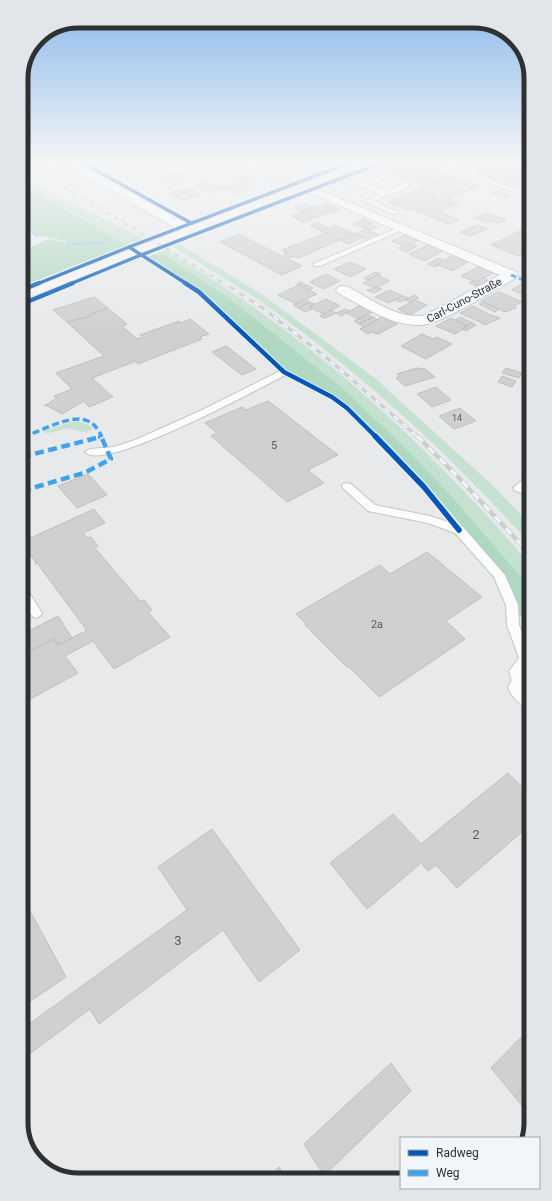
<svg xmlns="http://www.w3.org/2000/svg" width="552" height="1201" font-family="Roboto,sans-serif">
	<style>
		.green { fill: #c5e1d0 }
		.forest { fill: #afd8c0 }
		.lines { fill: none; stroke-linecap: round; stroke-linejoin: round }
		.stream { fill: #a0c2ec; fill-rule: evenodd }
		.building { fill: #d0d0d0; stroke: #bfbfc0 }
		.lane-casing { stroke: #c3c5c6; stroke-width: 2 }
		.street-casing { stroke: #c3c5c6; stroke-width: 2 }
		.secondary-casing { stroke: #c3c5c6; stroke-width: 2 }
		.lane { fill: #fbfcfc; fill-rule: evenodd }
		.street { fill: #fbfcfc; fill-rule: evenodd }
		.secondary { fill: #f7f5f4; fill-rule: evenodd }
		.rail-far2-casing { stroke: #cecece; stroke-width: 2.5 }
		.rail-far1-casing { stroke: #cecece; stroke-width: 3 }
		.rail-casing { stroke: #cecece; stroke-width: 4.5 }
		.rail-far2 { stroke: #f2f6fb; stroke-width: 1.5; stroke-dasharray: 5; stroke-linecap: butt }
		.rail-far1 { stroke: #f2f6fb; stroke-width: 2; stroke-dasharray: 6; stroke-linecap: butt }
		.rail { stroke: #f2f6fb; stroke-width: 3; stroke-dasharray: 8; stroke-linecap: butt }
		.quiet-far2 { stroke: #3ea3eb; stroke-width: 3; stroke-dasharray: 5.5 3; stroke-linecap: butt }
		.quiet-far1 { stroke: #3ea3eb; stroke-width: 3.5; stroke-dasharray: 7 3.5; stroke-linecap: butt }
		.quiet { stroke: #3ea3eb; stroke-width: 4.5; stroke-dasharray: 9 4.5; stroke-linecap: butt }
		.cycleway-far2-casing { stroke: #f2f6fb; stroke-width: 5 }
		.cycleway-far1-casing { stroke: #f2f6fb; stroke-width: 6 }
		.cycleway-casing { stroke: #f2f6fb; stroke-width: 8 }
		.cycleway-far2 { stroke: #0057b8; stroke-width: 3.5 }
		.cycleway-far1 { stroke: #0057b8; stroke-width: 4.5 }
		.cycleway { stroke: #0057b8; stroke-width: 5.5 }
		.labels { text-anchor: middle; stroke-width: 4; stroke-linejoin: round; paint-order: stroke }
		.far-number-label { font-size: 9px; fill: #585a5a }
		.far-street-label { font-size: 11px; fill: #2e3031; stroke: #f2f6fb }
		.number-label { font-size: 11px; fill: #585a5a }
		.near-number-label { font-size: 13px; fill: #585a5a }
		.rim { fill: none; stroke: #2e3031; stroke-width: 5 }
	</style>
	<rect width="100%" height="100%" fill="#e7e9eb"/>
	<path class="green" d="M21 179 145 239 127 245 21 185Z
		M179 244 263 295 376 379 492 485 529 523V543C452 456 364 376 270 308 239 286 205 267 173 247Z
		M165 250C308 334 421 438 529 563V586L448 492 400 443 347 392 164 255H152Z
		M72 422C81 422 88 422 93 430L83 432 68 428 45 434 44 431Z"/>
	<path class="forest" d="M21 185 23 186 127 245 22 286V251L49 239 74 244 105 243H76L40 236 22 221Z
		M152 255H164L235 303 347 392 400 443 448 492 529 586 530 625 515 611 516 601 511 588 495 564 426 484 351 407 322 389 291 374 205 293 148 257Z"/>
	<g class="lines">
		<path class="stream" d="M22 223 39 235V237H37L22 226Z
			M66 241 75 243 103 242 105 243 103 244 75 245 66 243Z"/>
	</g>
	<path class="building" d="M162 163 171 167 155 172 146 168Z
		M299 163H319L321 164 307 169 296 165Z
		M405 163H419L432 168 405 179 385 171Z
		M486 163H528V189L510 184 505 186 469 172 481 167 478 166Z
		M263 164 272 167 281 169 278 171 260 165Z
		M432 168 480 186 464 192 437 182 425 186 405 179Z
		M175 172 185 176 168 182 169 181H163L158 177Z
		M266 173 270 175 275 173 286 177 276 181 261 175Z
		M244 174 249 177 258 180 243 186 236 183 245 180 237 177Z
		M207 182 216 186 220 185 225 187 211 193 196 186Z
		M437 182 464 192 441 202 414 191Z
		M236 183 243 186 251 189 239 194 223 188Z
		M189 189 200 194 184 200 176 197 173 195 175 194 170 193 179 190 183 191Z
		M414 191 441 202 448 199 459 203 439 211 459 220 449 224 411 209 408 210 387 202Z
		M497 191 510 195 504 198 491 193Z
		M327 203 340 209 315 218 302 212Z
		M303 204 313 208 303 212 294 207Z
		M302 212 315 218 303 222 291 216Z
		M487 213 506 220 499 223 493 221 487 223 474 218Z
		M364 219 372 223 361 227 353 224Z
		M317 223 328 228 321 231 310 226Z
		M369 224 377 227 369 230 362 227Z
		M335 225 355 234 340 240 321 231Z
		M477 225 487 229 470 236 460 232Z
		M528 227V251L518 256 491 245Z
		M366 229 377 234 366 239 355 234Z
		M325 233 340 240 298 258 294 256 289 258 283 254 287 252 282 250Z
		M240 234 248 239 302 266 282 275 220 242Z
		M355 234 363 237 348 244 340 240Z
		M405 235 418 241 405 247 392 241Z
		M412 244 417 246 406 252 398 248Z
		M428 245 443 251 424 261 409 254Z
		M452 256 468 262 452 271 436 264Z
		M439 258 443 260 436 264 439 265 435 267 427 264Z
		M350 262 366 269 350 277 334 269Z
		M478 267 493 273 476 282 461 276Z
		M376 272 381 274 368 280 364 278Z
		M326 274 340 281 323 289 310 282Z
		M378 275 390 281 375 288 363 283Z
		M483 278 488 280 477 286 469 283 473 281 476 282Z
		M301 282 306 285 313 288 309 290 297 284Z
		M521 284 529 286V297L512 290Z
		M299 285 317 294 296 304 278 295Z
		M378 287 382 289 374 293 367 290Z
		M390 290 403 296 389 303 375 297Z
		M498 292H500L522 302 515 305 516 308 505 312 481 301Z
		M414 295 419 298 411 302 405 300Z
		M403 296 408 298 400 302 395 300Z
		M94 297 108 308 90 314 91 316 67 322 53 310Z
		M305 299 310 302 298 308 293 305Z
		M326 299 340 306 323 314 309 307Z
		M415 300 427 305 410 315 398 309Z
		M310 302 315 304 309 307 312 309 305 312 298 308Z
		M483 302 499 309 495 312 479 304Z
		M359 306 372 312 359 319 346 313Z
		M473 306 488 314 500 318 485 325 472 318H471L460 313Z
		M108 308 127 324 122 326 137 339 142 337 140 335 179 321 181 323 190 319 209 334 200 337 202 339 138 364 136 361 92 378 113 397 89 407 84 401 62 414 46 405 44 406 57 398 54 396 72 389 56 373 104 356 67 322 91 316 90 314Z
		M345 309 350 311 341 316 336 313Z
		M331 310 336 313 325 318 320 316Z
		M368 315 373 317 359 324 354 321Z
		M373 317 378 320 364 327 359 324Z
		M382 317 397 324 378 334 372 332 368 334 360 329Z
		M460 317 472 323 467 326 455 320Z
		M451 318 467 326H468L455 334 436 326Z
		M472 323 476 325 466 331 462 329Z
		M422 334 433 339 437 337 452 344 426 359 401 346Z
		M226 346 256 369 242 375 212 352Z
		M417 368 425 369 435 377 405 386 396 378 399 376 397 374Z
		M506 368 522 373 519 378 502 373Z
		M502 376 516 381 512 387 498 382Z
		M436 387 451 400 432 407 417 394Z
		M268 401 338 455 308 470 324 483 287 502 211 436 217 433 205 423 242 407 246 410Z
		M460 408 476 421 454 429 439 416Z
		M88 474 107 495 77 508 58 486Z
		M94 509 105 523 83 533 88 538 91 537 98 546 95 548 140 601 144 600 152 610 148 612 170 637 114 669 93 641 65 656 78 673 23 703V655L54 639 58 645 86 631 85 630 86 629 37 563 35 565 36 563 32 556 27 559 22 553V542Z
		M427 552 482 597 446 621 465 639 379 697 349 667 348 668 305 625 306 624 296 614 380 565 390 574Z
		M58 616 72 638 58 645 54 639 23 655V634Z
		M508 773 530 795V825L457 888 436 865 428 871 421 863 367 909 330 863 393 814 421 844Z
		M212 829 300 950 259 982 223 930 99 1024 90 1009 24 1058V1023L25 1027 187 910 158 867Z
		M23 898 66 977 26 1004 24 997Z
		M525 1033 531 1040V1080L515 1097 491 1068Z
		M391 1063 411 1091 324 1176 304 1144Z
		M531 1080V1117L515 1097Z
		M279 1167 286 1178 266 1179Z"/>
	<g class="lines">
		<defs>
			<path id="lane" d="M45 163H53L71 173 96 176 99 178 96 180 67 176Z
				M440 163H449L528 194V198Z
				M358 165 409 184V186L374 201 397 212V214H393L365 201 380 194 358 185 343 183V181L345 180 361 182 386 191 401 185 356 168V166Z
				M402 226 404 227V229L320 266H314L313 264Z
				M284 369 288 372 287 374C262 387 103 474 85 452L90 449 114 447 135 440 200 411Z
				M529 477V485L526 488 529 490V497L514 490 513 488 525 478Z
				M347 483 351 484 375 505 430 516 463 527 505 575 518 605 519 625 530 652V664L522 672 527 688 525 692 520 693 515 692 509 671 519 658 507 625 506 605 494 577 455 533 428 523 368 511 343 488 342 486 343 484Z
				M23 588 27 589 40 610 42 613 40 616 36 618 32 616 23 601Z"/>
			<path id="street" d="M64 163H78L194 228 196 231 194 234H186Z
				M340 163H358L364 167 358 170 341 165Z
				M305 184 516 272 518 275 516 278C495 289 441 325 420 325 391 326 363 306 338 293L336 290 338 287 343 286 348 287C371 299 400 321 426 315L500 275 301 189 299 187 301 185Z
				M520 678 530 682V708C519 705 513 698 508 688L511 681Z"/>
			<path id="secondary" d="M356 163H372L371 165 22 300V291Z"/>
		</defs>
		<use href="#lane" class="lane-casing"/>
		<use href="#street" class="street-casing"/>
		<use href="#secondary" class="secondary-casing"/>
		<use href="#lane" class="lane"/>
		<use href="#street" class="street"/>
		<use href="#secondary" class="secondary"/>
		<defs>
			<path id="rail-far2" d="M25 163 225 284"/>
			<path id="rail-far1" d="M224 283 264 309 333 363 418 437"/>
			<path id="rail" d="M417 436 458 477 529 553"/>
		</defs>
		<use href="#rail-far2" class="rail-far2-casing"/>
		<use href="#rail-far1" class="rail-far1-casing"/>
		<use href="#rail" class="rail-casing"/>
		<use href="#rail-far2" class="rail-far2"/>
		<use href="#rail-far1" class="rail-far1"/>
		<use href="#rail" class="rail"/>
		<path class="quiet-far2" d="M525 194 528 193
			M511 275 529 282"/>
		<path class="quiet-far1" d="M23 437C40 432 71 413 88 421 95 424 99 431 102 437
			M98 437H100"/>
		<path class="quiet" d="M22 438 26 436
			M22 457 100 437
			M22 491 84 473 111 459 101 436"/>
		<defs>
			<path id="cycleway-far2" d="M83 163 191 223
				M129 247 187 284
				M37 284 129 247 349 163
				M70 284 141 255 381 163"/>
			<path id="cycleway-far1" d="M185 283 199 292 284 372 332 397 347 408 376 437
				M22 290 39 283
				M22 304 73 283"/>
			<path id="cycleway" d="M375 436 424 487 459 530"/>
		</defs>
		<use href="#cycleway-far2" class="cycleway-far2-casing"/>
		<use href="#cycleway-far1" class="cycleway-far1-casing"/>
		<use href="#cycleway" class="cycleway-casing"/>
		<use href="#cycleway-far2" class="cycleway-far2"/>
		<use href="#cycleway-far1" class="cycleway-far1"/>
		<use href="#cycleway" class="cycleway"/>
	</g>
	<linearGradient id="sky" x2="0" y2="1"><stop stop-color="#8bbaea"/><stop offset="0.49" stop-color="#f4f5f6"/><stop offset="1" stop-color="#f4f5f6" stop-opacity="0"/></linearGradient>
	<rect width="552" height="331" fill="url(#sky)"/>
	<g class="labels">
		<g class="far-number-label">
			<text x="457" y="421">14</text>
		</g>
		<g class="far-street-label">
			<text transform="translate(464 300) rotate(-28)" y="4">Carl-Cuno-Straße</text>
		</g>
		<g class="number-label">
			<text x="274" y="449">5</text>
			<text x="377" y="628">2a</text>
		</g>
		<g class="near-number-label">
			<text x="476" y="839">2</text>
			<text x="178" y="945">3</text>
		</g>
	</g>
	<path d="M0 0H552V1201H0ZM78 28H474A50 50 0 0 1 524 78V1123A50 50 0 0 1 474 1173H78A50 50 0 0 1 28 1123V78A50 50 0 0 1 78 28Z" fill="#e2e6eb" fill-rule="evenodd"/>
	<path class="rim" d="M78 28H474A50 50 0 0 1 524 78V1123A50 50 0 0 1 474 1173H78A50 50 0 0 1 28 1123V78A50 50 0 0 1 78 28Z"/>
	<rect x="400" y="1137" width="140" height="52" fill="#f2f6fb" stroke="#a4a7aa"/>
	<rect x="408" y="1150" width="20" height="6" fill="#0057b8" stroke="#a4a7aa"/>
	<text x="436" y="1157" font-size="12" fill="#2e3031">Radweg</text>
	<rect x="408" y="1170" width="20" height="6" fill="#3ea3eb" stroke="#a4a7aa"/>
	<text x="436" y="1177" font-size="12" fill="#2e3031">Weg</text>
</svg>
